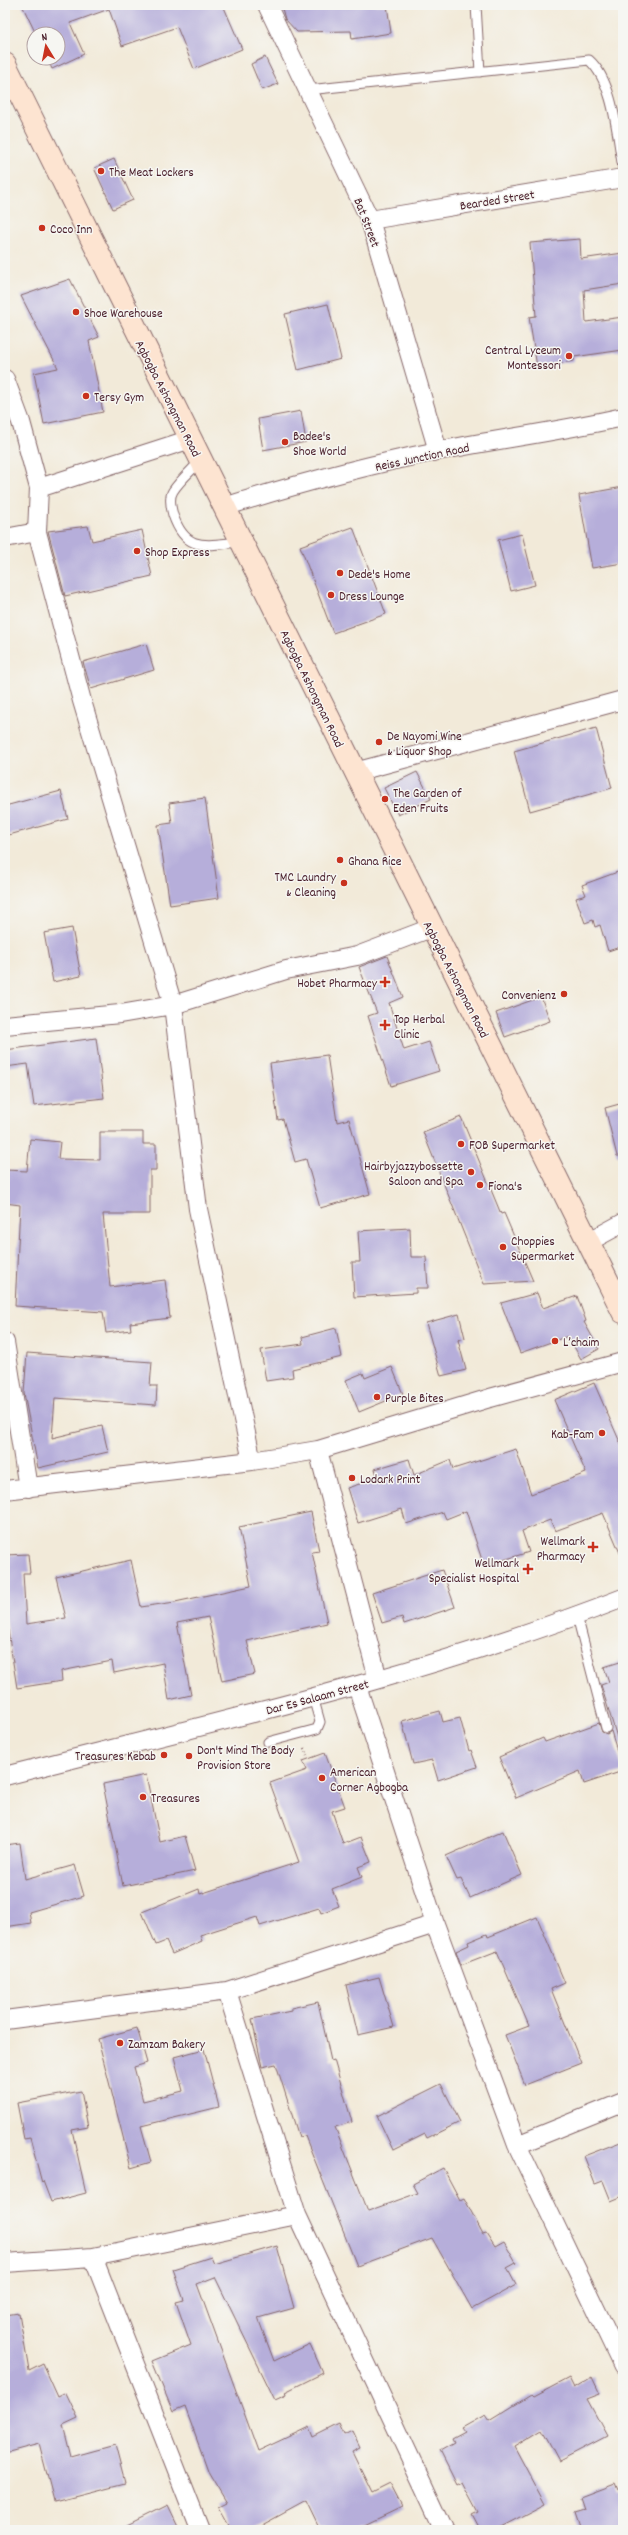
<svg xmlns="http://www.w3.org/2000/svg" width="628" height="2535" font-family="Dekko,sans-serif">
	<style>
		.building { fill: #b6aeda }
		.lines { fill: none; stroke-linecap: round; stroke-linejoin: round }
		.lane-casing { stroke: #856668; stroke-width: 11 }
		.street-casing { stroke: #856668; stroke-width: 20 }
		.secondary-casing { stroke: #856668; stroke-width: 24 }
		.path { stroke: #856668; stroke-width: 2.5; stroke-dasharray: 1 3; stroke-linecap: butt }
		.lane { stroke: #fff; stroke-width: 9 }
		.street { stroke: #fff; stroke-width: 18 }
		.secondary { stroke: #fde4d1; stroke-width: 22 }
		.poi-dot { fill: #c8321e; stroke: #f6f6f2; stroke-width: 1.5 }
		.labels { text-anchor: middle; stroke-width: 3; stroke-linejoin: round; paint-order: stroke }
		.poi-label { font-size: 13px; fill: #4a1f2b; stroke: #f6f6f2; text-anchor: start }
		.street-label { font-size: 13px; fill: #4a1f2b; stroke: #f6f6f2 }
	</style>
	<rect width="100%" height="100%" fill="#f6f6f2"/>
	<filter id="ink" filterUnits="userSpaceOnUse"><feTurbulence type="fractalNoise" baseFrequency=".025" numOctaves="2"/><feDisplacementMap in="SourceGraphic" scale="8" xChannelSelector="R" yChannelSelector="G"/><feConvolveMatrix kernelMatrix="1 2 1 2 8 2 1 2 1" color-interpolation-filters="sRGB"/></filter>
	<filter id="wash" filterUnits="userSpaceOnUse"><feTurbulence type="fractalNoise" baseFrequency=".012" numOctaves="4" result="noise"/><feDisplacementMap in="SourceGraphic" scale="16" xChannelSelector="R" yChannelSelector="G"/><feGaussianBlur stdDeviation="0.9" result="paint"/><feColorMatrix in="noise" values="0 0 0 0 0 0 0 0 0 0 0 0 0 0 0 0 0 1.4 0 .05"/><feComposite in="paint" operator="in"/></filter>
	<g filter="url(#wash)">
		<rect width="100%" height="100%" fill="#f2ead9"/>
		<g id="blocks">
			<path class="building" d="M22 5H223L242 49 194 69 177 27 122 46 109 9 70 23 84 54 52 69 47 58H58V34H36Z
				M281 5H387L391 33 352 39 351 31 297 32 285 19Z
				M265 57 278 84 262 90 251 64Z
				M114 159 133 200 113 209 94 168Z
				M580 239 581 259 623 253V284L584 290 586 322 623 317V350L574 357V361L537 367 529 317 536 316 530 243Z
				M70 279 99 337 89 341 103 412 44 424 34 373 58 368 21 296Z
				M328 304 341 359 298 370 285 314Z
				M301 411 306 442 263 450 258 419Z
				M623 487V563L592 568 579 495Z
				M88 526 92 541 142 530 152 576 65 596 48 531Z
				M353 527 386 614 333 633 300 546Z
				M522 534 535 585 511 591 498 540Z
				M146 644 154 670 91 689 83 662Z
				M596 728 612 788 530 811 514 751Z
				M417 772 431 799 398 815 384 788Z
				M61 791 68 819 5 836V806Z
				M205 798 219 898 170 905 158 825 172 823 169 803Z
				M623 870V946L608 951 600 925 595 927 593 920 585 923 576 898 586 895 582 885Z
				M72 928 81 976 53 982 44 933Z
				M387 956 403 997 389 1003 404 1050 429 1042 439 1071 391 1086 368 1016 377 1013 359 967Z
				M541 997 550 1021 505 1037 496 1013Z
				M96 1038 104 1098 34 1106 28 1064 5 1067V1050Z
				M327 1055 337 1122 349 1119 370 1194 320 1208 306 1159 295 1162 283 1119 278 1120 270 1063Z
				M623 1103V1156H617L605 1108Z
				M461 1117 501 1214 504 1213 533 1281 484 1284 423 1132Z
				M100 1132H143V1144H156V1170H150V1214H103L110 1287 165 1280 170 1318 130 1323 131 1330 106 1333 103 1312 15 1306 20 1205 5 1203V1170L27 1171 30 1139 60 1142 58 1159 100 1160Z
				M410 1228 411 1257H426L428 1288H416V1293L354 1297 352 1262H360L358 1231Z
				M537 1293 543 1308 577 1296 586 1321 584 1322 599 1349 581 1359 568 1336 520 1353 501 1303Z
				M459 1314 465 1338 458 1340 466 1370 441 1376 426 1323Z
				M336 1328 342 1357 292 1369 293 1377 266 1381 261 1350 303 1344 302 1337Z
				M27 1353 152 1362 150 1386H157L156 1405 55 1398 52 1438 102 1426 108 1452 38 1468 24 1393Z
				M392 1367 403 1394 359 1412 346 1380 363 1373 365 1378Z
				M594 1383 623 1449V1560L603 1513 555 1531 550 1520 522 1531 529 1552 484 1566 466 1511 446 1519 443 1512 406 1524 402 1509 358 1523 347 1488 378 1478 375 1469 409 1459 414 1475 450 1460 453 1469 516 1449 531 1494 586 1473 554 1400Z
				M311 1512 319 1551 312 1552 327 1623 247 1641 255 1674 222 1681 208 1617 177 1623 191 1695 169 1700 163 1663 114 1673 112 1661 61 1671 62 1681 17 1688 5 1612V1555L28 1554 30 1573H23L26 1624 66 1618 56 1577 131 1560 141 1607 175 1602 251 1586 239 1527Z
				M442 1570 455 1607 404 1624 402 1617 382 1623 372 1593Z
				M623 1661V1743L619 1744 601 1685 609 1682 604 1667Z
				M440 1711 443 1722 460 1718 469 1751 471 1750 477 1767 438 1780 432 1760 413 1764 402 1721Z
				M599 1723 602 1732 607 1734 611 1731 623 1771 584 1784 580 1771 516 1798 499 1757 543 1738 545 1742Z
				M325 1753 345 1807 332 1811 343 1844 361 1837 371 1862 358 1867 362 1877 332 1889 339 1906 321 1913 319 1908 260 1926 257 1917 200 1935 202 1941 172 1954 166 1941 156 1945 142 1912 199 1889 200 1894 299 1862 270 1783 307 1770 303 1761Z
				M146 1775 160 1842 185 1836 195 1871 123 1886 103 1784Z
				M503 1831 522 1875 470 1898 461 1879 457 1880 446 1856Z
				M20 1843 25 1879 75 1865 84 1896 29 1912 31 1923 5 1927V1845Z
				M537 1917 565 1983 551 1989 581 2063 525 2085 505 2035 529 2026 497 1951 461 1965 456 1951 469 1945 468 1942 487 1934 488 1937Z
				M379 1977 394 2027 358 2035 346 1985Z
				M318 2002 331 2061 334 2060 352 2122 335 2127 368 2211 418 2193 413 2184 443 2168 460 2200 464 2198 483 2234 486 2233 495 2247 504 2242 516 2263 507 2268 516 2285 472 2309 432 2238 357 2266 305 2136 299 2137 276 2064 262 2067 252 2019 291 2011V2008Z
				M137 2028 147 2063 134 2067 143 2101 183 2091 174 2057 204 2049 219 2107 141 2126 151 2162 131 2168 98 2039Z
				M441 2084 460 2122 427 2138 425 2134 393 2150 377 2116Z
				M81 2091 88 2127 72 2130 86 2193 51 2202 43 2181 42 2183 30 2138 24 2139 17 2103Z
				M623 2141V2196L611 2201 603 2181 595 2184 584 2156Z
				M277 2246 294 2308 258 2318 274 2361 310 2344 323 2373 285 2392 286 2395 275 2400 215 2277 197 2284 258 2451 309 2427 313 2437 339 2424 344 2435 352 2431 360 2448 352 2452 372 2493 390 2484 402 2507 354 2530H320L306 2501 253 2530H232L219 2507 227 2503 209 2473 185 2407 173 2412 152 2361 191 2345 176 2302 184 2300 173 2269 211 2257 214 2264Z
				M19 2313 29 2371 43 2364 58 2397 66 2393 78 2418 63 2425 71 2457 115 2445 125 2483 54 2501 39 2444 5 2453V2315Z
				M592 2377 600 2394 587 2399 607 2436 559 2461 542 2429 514 2446 545 2504 495 2530H480L472 2515 478 2512 462 2482 457 2485 440 2451 454 2443 452 2439 465 2432 462 2428 485 2415 489 2421 531 2395 533 2397 569 2378 574 2388Z
				M615 2484 618 2491 623 2489V2526L612 2530H581L575 2512 585 2509 581 2497Z
				M167 2505 179 2530H117Z"/>
		</g>
	</g>
	<g filter="url(#ink)">
		<use href="#blocks" fill-opacity="0" stroke="#856668" stroke-width="1"/>
		<g class="lines">
			<defs>
				<path id="lane" d="M476 5 480 72
					M308 90 589 60C614 82 617 136 623 168
					M200 461C192 470 180 480 173 491 169 497 171 508 173 515 186 553 206 545 240 542
					M577 1616 606 1728
					M268 1742 317 1729 320 1722 313 1697"/>
				<path id="street" d="M267 5 370 220 438 451
					M370 220 623 178
					M5 379 21 422 39 488 37 532 82 701 173 1005 198 1209 252 1461
					M39 488 191 439
					M224 507C294 485 366 465 438 451 499 439 562 431 623 417
					M5 538 37 532
					M355 772 623 700
					M5 1025 120 1014 173 1005 286 970 357 956 431 928
					M588 1242 623 1223
					M5 1342 28 1488
					M318 1450 378 1679
					M5 1490 252 1461 318 1450 490 1398 623 1362
					M357 1686 435 1924 517 2145 623 2366
					M5 1776C212 1723 423 1676 623 1598
					M227 1991 297 2215 444 2530
					M5 2020 227 1991 435 1924
					M517 2145 623 2102
					M93 2257 200 2530
					M5 2263 93 2257 297 2215"/>
				<path id="secondary" d="M5 64C208 481 418 895 623 1312"/>
			</defs>
			<use href="#lane" class="lane-casing"/>
			<use href="#street" class="street-casing"/>
			<use href="#secondary" class="secondary-casing"/>
			<path class="path" d="M304 1748 307 1756"/>
			<use href="#lane" class="lane"/>
			<use href="#street" class="street"/>
			<use href="#secondary" class="secondary"/>
		</g>
	</g>
	<g class="poi-dot">
		<circle cx="101" cy="171" r="4"/>
		<circle cx="42" cy="228" r="4"/>
		<circle cx="76" cy="312" r="4"/>
		<circle cx="569" cy="356" r="4"/>
		<circle cx="86" cy="396" r="4"/>
		<circle cx="285" cy="442" r="4"/>
		<circle cx="137" cy="551" r="4"/>
		<circle cx="340" cy="573" r="4"/>
		<circle cx="331" cy="595" r="4"/>
		<circle cx="379" cy="742" r="4"/>
		<circle cx="385" cy="799" r="4"/>
		<circle cx="340" cy="860" r="4"/>
		<circle cx="344" cy="883" r="4"/>
		<path d="M383 976h4v4h4v4h-4v4h-4v-4h-4v-4h4z"/>
		<circle cx="564" cy="994" r="4"/>
		<path d="M383 1019h4v4h4v4h-4v4h-4v-4h-4v-4h4z"/>
		<circle cx="461" cy="1144" r="4"/>
		<circle cx="471" cy="1172" r="4"/>
		<circle cx="480" cy="1185" r="4"/>
		<circle cx="503" cy="1247" r="4"/>
		<circle cx="555" cy="1341" r="4"/>
		<circle cx="377" cy="1397" r="4"/>
		<circle cx="602" cy="1433" r="4"/>
		<circle cx="352" cy="1478" r="4"/>
		<path d="M591 1541h4v4h4v4h-4v4h-4v-4h-4v-4h4z"/>
		<path d="M526 1563h4v4h4v4h-4v4h-4v-4h-4v-4h4z"/>
		<circle cx="164" cy="1755" r="4"/>
		<circle cx="189" cy="1756" r="4"/>
		<circle cx="322" cy="1778" r="4"/>
		<circle cx="143" cy="1797" r="4"/>
		<circle cx="120" cy="2043" r="4"/>
	</g>
	<g class="labels">
		<g class="poi-label">
			<text x="109" y="176">The Meat Lockers</text>
			<text x="50" y="233">Coco Inn</text>
			<text x="84" y="317">Shoe Warehouse</text>
			<text x="561" y="354" text-anchor="end">Central Lyceum<tspan x="561" dy="15">Montessori</tspan></text>
			<text x="94" y="401">Tersy Gym</text>
			<text x="293" y="440">Badee's<tspan x="293" dy="15">Shoe World</tspan></text>
			<text x="145" y="556">Shop Express</text>
			<text x="348" y="578">Dede's Home</text>
			<text x="339" y="600">Dress Lounge</text>
			<text x="387" y="740">De Nayomi Wine<tspan x="387" dy="15">&amp; Liquor Shop</tspan></text>
			<text x="393" y="797">The Garden of<tspan x="393" dy="15">Eden Fruits</tspan></text>
			<text x="348" y="865">Ghana Rice</text>
			<text x="336" y="881" text-anchor="end">TMC Laundry<tspan x="336" dy="15">&amp; Cleaning</tspan></text>
			<text x="377" y="987" text-anchor="end">Hobet Pharmacy</text>
			<text x="556" y="999" text-anchor="end">Convenienz</text>
			<text x="394" y="1023">Top Herbal<tspan x="394" dy="15">Clinic</tspan></text>
			<text x="469" y="1149">FOB Supermarket</text>
			<text x="463" y="1170" text-anchor="end">Hairbyjazzybossette<tspan x="463" dy="15">Saloon and Spa</tspan></text>
			<text x="488" y="1190">Fiona's</text>
			<text x="511" y="1245">Choppies<tspan x="511" dy="15">Supermarket</tspan></text>
			<text x="563" y="1346">L’chaim</text>
			<text x="385" y="1402">Purple Bites</text>
			<text x="594" y="1438" text-anchor="end">Kab-Fam</text>
			<text x="360" y="1483">Lodark Print</text>
			<text x="585" y="1545" text-anchor="end">Wellmark<tspan x="585" dy="15">Pharmacy</tspan></text>
			<text x="519" y="1567" text-anchor="end">Wellmark<tspan x="519" dy="15">Specialist Hospital</tspan></text>
			<text x="197" y="1754">Don't Mind The Body<tspan x="197" dy="15">Provision Store</tspan></text>
			<text x="156" y="1760" text-anchor="end">Treasures Kebab</text>
			<text x="330" y="1776">American<tspan x="330" dy="15">Corner Agbogba</tspan></text>
			<text x="151" y="1802">Treasures</text>
			<text x="128" y="2048">Zamzam Bakery</text>
		</g>
		<g class="street-label">
			<text transform="translate(497 199) rotate(-9)" y="5">Bearded Street</text>
			<text transform="translate(368 222) rotate(69)" y="5">Bat Street</text>
			<text transform="translate(169 398) rotate(63)" y="5">Agbogba Ashongman Road</text>
			<text transform="translate(422 456) rotate(-12)" y="5">Reiss Junction Road</text>
			<text transform="translate(313 688) rotate(64)" y="5">Agbogba Ashongman Road</text>
			<text transform="translate(457 979) rotate(63)" y="5">Agbogba Ashongman Road</text>
			<text transform="translate(317 1696) rotate(-15)" y="5">Dar Es Salaam Street</text>
		</g>
	</g>
	<rect width="628" height="2535" fill="none" stroke="#f6f6f2" stroke-width="20"/>
	<g transform="translate(46 46) rotate(350)"><circle r="19" fill="#f6f6f2" stroke="#b1a0a2"/>
	<path d="M0-3L7 15L0 10L-7 15Z" fill="#c8321e"/>
	<text y="-6" font-size="11" font-weight="bold" text-anchor="middle" fill="#4a1f2b">N</text>
	</g>
</svg>
